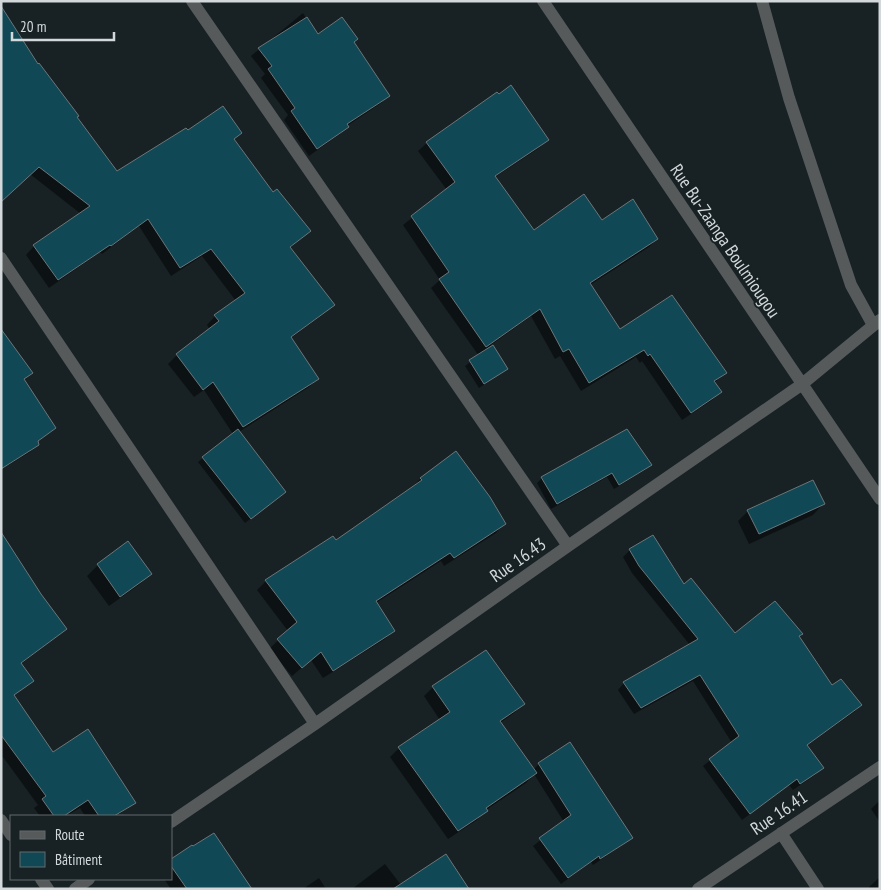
<svg xmlns="http://www.w3.org/2000/svg" width="881" height="890" font-family="'PT Sans Narrow',sans-serif">
	<style>
		.shadow { fill: #0007 }
		.building { fill: #114855; stroke: #6b7679 }
		.lines { fill: none; stroke-linecap: round; stroke-linejoin: round }
		.lane { stroke: #565a5b; stroke-width: 12 }
		.street { stroke: #565a5b; stroke-width: 12 }
		.labels { text-anchor: middle; stroke-width: 4; stroke-linejoin: round; paint-order: stroke }
		.street-label { font-size: 18px; fill: #d3d9db; stroke: #182124 }
	</style>
	<rect width="100%" height="100%" fill="#182124"/>
	<path class="shadow" d="M303 13 317 36 353 43 388 96 381 103 347 126 340 134 309 156 284 120 288 115 261 78 265 74 251 56Z
		M497 94 547 140 539 148 495 177 534 232 602 221 657 239 649 247 590 285 620 330 725 373 714 383 720 392 712 400 682 420 642 361 640 363 636 357 581 391 560 356 555 359 531 316 491 345 506 368 501 373 479 388 465 366 479 356 431 288 440 280 403 225 447 190 418 151 427 143Z
		M76 117 116 173 188 132 240 133 233 140 273 194 309 231 290 248 333 305 325 313 291 338 317 379 309 387 239 432 280 496 245 523 198 462 233 434 204 390 194 397 168 364 177 355 210 330 207 325 215 316 236 301 202 256 171 276 139 226 102 254 100 252 49 288 26 255 34 246 81 214 30 174Z
		M1 345 31 372 23 381 55 428 37 442 38 444 30 452 7 466 1 458Z
		M627 431 650 465 645 470 614 489 607 477 551 509 537 483 542 478Z
		M456 453 504 524 496 533 444 566 441 561 376 603 394 631 385 639 323 678 311 660 292 676 269 649 288 631 257 590 266 581 332 538 335 542 412 488 420 479Z
		M823 504 813 515 749 544 738 521 748 511Z
		M653 537 683 586 735 635 798 637 832 687 861 705 854 712 806 746 822 768 815 775 793 790 789 785 742 820 703 766 732 743 693 681 634 714 618 690 624 683 690 645 632 573 623 557 630 550Z
		M128 543 150 573 140 584 109 606 87 576 98 565Z
		M40 595 66 629 58 636 1 679Z
		M433 687 523 704 514 713 500 723 533 770 539 764 631 838 624 844 593 865 591 862 561 884 533 846 564 822 534 774 526 783 486 810 477 820 448 839 390 757 399 748 440 720 424 696Z
		M1 689 53 754 134 803 117 816H85L80 808 66 816H40L34 808 38 805 3 757 1 758Z
		M880 800V822L871 809Z
		M171 860 250 889H171L164 879H171Z
		M385 864 401 885 468 889H352Z
		M880 877V889H870L869 887Z
		M319 878 326 889H303Z"/>
	<path class="building" d="M1 6 38 64 39 63 79 116 77 117 117 171 186 128 188 130 223 106 242 133 234 139 273 192 277 189 311 231 290 247 335 305 291 337 319 379 243 427 213 382 203 390 176 354 219 321 214 315 245 293 211 249 180 268 148 219 111 246 110 245 58 280 33 245 90 206 39 167 1 202Z
		M307 17 318 34 342 17 358 39 354 42 390 96 347 124 349 127 317 149 291 111 295 108 268 69 272 66 258 48Z
		M511 85 549 140 495 176 534 230 584 194 602 220 633 199 658 239 590 283 620 329 672 295 727 373 714 381 722 392 691 413 650 354 648 356 644 350 589 383 569 349 563 352 540 309 486 347 439 279 449 272 411 216 455 182 426 142 497 92 499 94Z
		M1 329 33 373 24 379 56 428 38 441 39 445 1 469Z
		M493 345 508 369 484 384 469 360Z
		M238 429 286 492 251 519 202 457Z
		M627 429 652 465 619 485 612 473 557 504 541 477Z
		M456 451 490 497 506 524 454 558 450 553 376 601 395 631 333 671 321 652 302 668 277 639 297 622 265 580 333 536 336 540 422 480 420 478Z
		M813 480 825 504 759 534 747 510Z
		M1 532 41 594 67 629 21 663 34 681 14 695 53 752 88 729 136 803 114 816H99L88 800 64 816H54L42 799 46 796 1 735Z
		M653 535 684 584 691 578 735 633 775 601 803 634 799 636 832 685 841 679 862 705 807 745 824 768 800 784 797 779 750 814 709 759 739 736 700 675 641 708 623 682 698 639 639 566 629 549Z
		M128 541 152 574 120 597 97 564Z
		M486 650 525 704 500 721 537 773 486 808 488 811 458 831 398 747 450 712 432 686Z
		M570 742 633 838 600 859 599 856 568 878 539 838 571 815 538 763Z
		M214 833 252 889H187L171 866V859L192 845 193 846Z
		M446 854 469 889H393Z"/>
	<g class="lines">
		<path class="lane" d="M762 1 789 98 851 285 873 325"/>
		<path class="street" d="M192 1 568 546
			M543 1 880 499
			M1 258 315 724
			M1 820 11 835
			M171 822 315 724 568 546 801 385 880 320
			M781 833 818 889
			M41 879 48 889
			M75 889 89 879
			M698 889 880 767"/>
	</g>
	<g class="labels">
		<g class="street-label">
			<text transform="translate(725 241) rotate(56)" y="6">Rue Bu-Zaanga Boulmiougou</text>
			<text transform="translate(518 560) rotate(-35)" y="6">Rue 16.43</text>
			<text transform="translate(779 813) rotate(-34)" y="6">Rue 16.41</text>
		</g>
	</g>
	<rect width="881" height="890" fill="none" stroke="#d3d9db" stroke-width="5"/>
	<rect x="10" y="815" width="162" height="65" fill="#182124" stroke="#636b6d"/>
	<rect x="20" y="831" width="25" height="8" fill="#565a5b" stroke="#636b6d"/>
	<text x="55" y="840" font-size="15" fill="#d3d9db">Route</text>
	<rect x="20" y="852" width="25" height="15" fill="#114855" stroke="#636b6d"/>
	<text x="55" y="865" font-size="15" fill="#d3d9db">Bâtiment</text>
	<path d="M12 32v8h102v-8" fill="none" stroke="#d3d9db" stroke-width="2.5"/>
	<text x="20" y="32" font-size="15" fill="#d3d9db" stroke="#182124" stroke-width="4" paint-order="stroke">20 m</text>
</svg>
